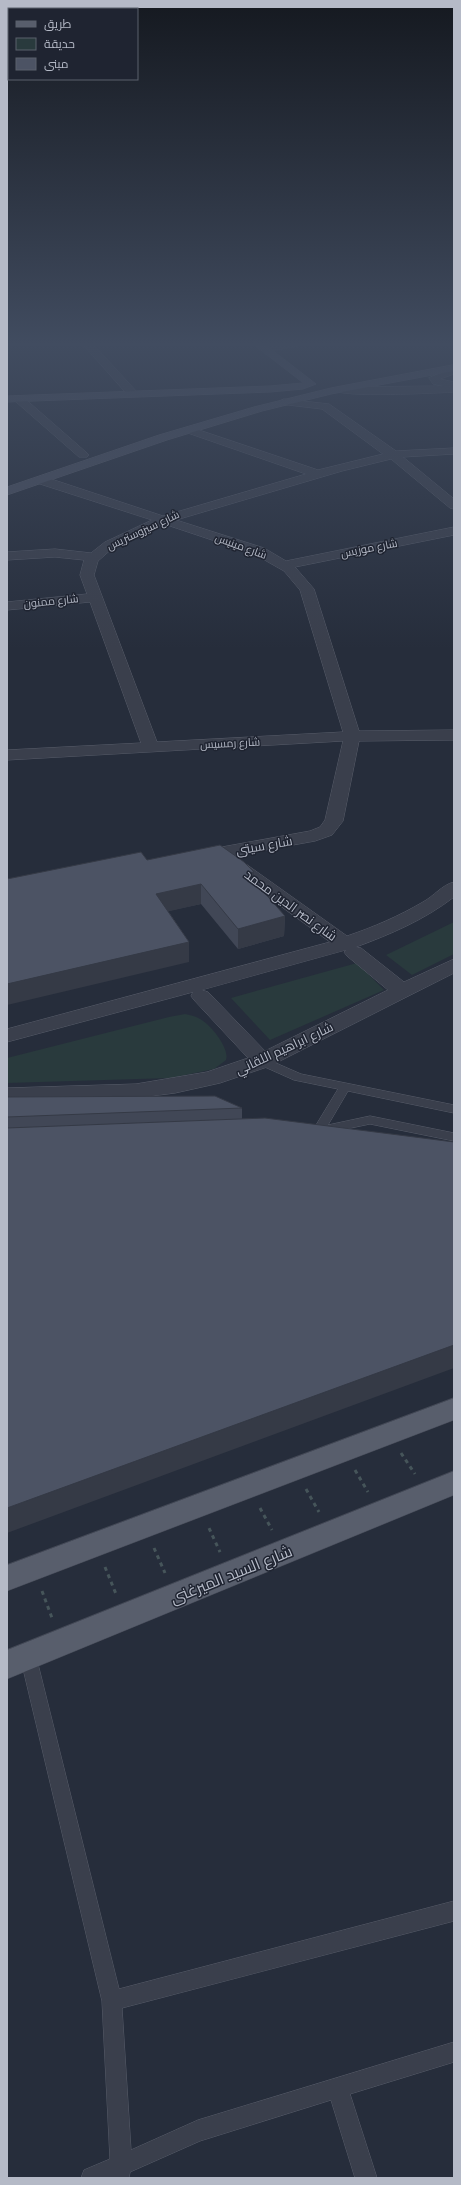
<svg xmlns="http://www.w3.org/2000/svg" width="461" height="2185" font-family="'Exo 2',Cairo,sans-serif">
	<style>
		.green { fill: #293a3d }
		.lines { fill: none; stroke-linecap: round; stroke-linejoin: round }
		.lane-casing { stroke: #585d6a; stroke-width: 1 }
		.street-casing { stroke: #585d6a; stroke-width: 1 }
		.secondary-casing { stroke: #585d6a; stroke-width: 1 }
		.primary-casing { stroke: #434855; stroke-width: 1 }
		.path { stroke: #46555a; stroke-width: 3; stroke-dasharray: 4 4; stroke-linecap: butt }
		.lane { fill: #3a3f4c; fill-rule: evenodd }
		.street { fill: #3a3f4c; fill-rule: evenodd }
		.secondary { fill: #484e5e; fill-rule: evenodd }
		.primary { fill: #585e6c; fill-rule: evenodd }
		.wall { fill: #414756 }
		.shaded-wall { fill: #353a46 }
		.building { fill: #4c5364; stroke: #353a46 }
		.labels { text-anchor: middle; stroke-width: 3; stroke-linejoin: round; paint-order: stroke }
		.far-street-label { font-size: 11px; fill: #b5bac7; stroke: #1f2431 }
		.street-label { font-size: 13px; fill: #b5bac7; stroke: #1f2431 }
		.near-street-label { font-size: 16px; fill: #b5bac7; stroke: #1f2431 }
	</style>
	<rect width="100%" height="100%" fill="#262d3b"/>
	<path class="green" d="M454 922V954L412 975 386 955Z
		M357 963 384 990 270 1040 231 998Z
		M185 1014C190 1015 195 1016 200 1019 210 1024 230 1048 226 1060L214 1069 171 1078 7 1083V1058L169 1017Z"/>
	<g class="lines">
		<defs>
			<path id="lane" d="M262 1057 301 1074 454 1105V1113L348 1091 328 1125 370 1116 454 1133V1141L370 1124 322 1134 315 1133 313 1130 338 1089 294 1080 258 1064 256 1061Z
				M28 1648 34 1651 36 1656 119 1989 454 1901V1921L122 2008 131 2150 198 2120 454 2042V2062L350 2094 377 2178H355L331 2100 200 2141 130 2172 129 2178H81L84 2170 110 2159 102 2001 20 1656 22 1651Z"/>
			<path id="street" d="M82 343H92L137 392 138 394 137 396H129Z
				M281 343H302L297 346 265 352 260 349 261 347Z
				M454 368V374L440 379 454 382V392C438 393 340 398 334 390L339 387 443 386 433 384 429 378Z
				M19 396 23 397 87 453 89 455 87 457H79L15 401 14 399Z
				M284 399 329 404 396 451 454 448V454L403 457 454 499V509L450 508 391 459 342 471 176 520 264 548 286 561 454 527V535L295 567 314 589 359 731 454 730V740L359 741 343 821 332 835 315 841 232 856 236 857 347 936C374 927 399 916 423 902 434 896 442 885 454 882V897C424 920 391 934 356 947L361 948 404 982 454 959V973L270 1066 220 1083 175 1093 136 1098 7 1102V1088L136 1084 207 1072 248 1058 194 1000 191 996 193 992 7 1042V1029L330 942 224 865 221 861 223 857 200 861 194 860 191 856 194 852 200 851 310 831 320 827 325 820 343 741 7 760V750L141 743 90 602 7 610V602L87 594 80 575 84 560 55 557 7 560V552L55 549 91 553 105 542 152 520 37 483 35 480 37 477H45L163 516 306 474 185 432 183 430 185 428H193L318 470 383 454 322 409 280 404 279 402ZM164 524 254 554 284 571 300 590 343 732 157 742 94 575 98 561 114 547ZM346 950 344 952 347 956 388 990 265 1051 208 992 202 990Z"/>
			<path id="secondary" d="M252 343H263L316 384 303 389 270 392 7 402V396L270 386 303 383Z
				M454 365V371L331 394 262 411 167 440 7 495V487L159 435 254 407 331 388Z"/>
			<path id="primary" d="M454 1398V1420L7 1591V1565Z
				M454 1471V1495L7 1679V1650Z"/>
		</defs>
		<use href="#lane" class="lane-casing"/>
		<use href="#street" class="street-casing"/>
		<use href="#secondary" class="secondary-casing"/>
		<use href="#primary" class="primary-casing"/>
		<path class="path" d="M401 1453 415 1474
			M355 1470 368 1492
			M306 1489 319 1512
			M260 1508 272 1530
			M209 1528 220 1552
			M154 1548 165 1573
			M105 1567 116 1594
			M42 1591 52 1618"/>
		<use href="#lane" class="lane"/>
		<use href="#street" class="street"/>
		<use href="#secondary" class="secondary"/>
		<use href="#primary" class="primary"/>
	</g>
	<path class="wall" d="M147 860 253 880 285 916 284 936 238 949 201 904 168 911 189 942V962Z
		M7 1097 242 1108V1119L7 1533Z"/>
	<path class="shaded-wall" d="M254 872 253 892 247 873Z
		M201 884V904L157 914 156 894Z
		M285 916 284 936 238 949V929Z
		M189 942V962L7 1005V984Z
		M454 1345V1368L7 1533V1508Z"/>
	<path class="building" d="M220 845 244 862 254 872 247 873 285 916 238 929 201 884 156 894 189 942 7 984V879L141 852 147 860Z
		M215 1096 242 1108 7 1117V1097Z
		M265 1118 454 1142V1345L7 1508V1128Z"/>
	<linearGradient id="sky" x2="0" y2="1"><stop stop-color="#151920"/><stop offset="0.53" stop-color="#414c60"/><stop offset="1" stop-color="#414c60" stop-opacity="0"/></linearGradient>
	<rect width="461" height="649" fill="url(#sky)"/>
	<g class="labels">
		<g class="far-street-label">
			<text transform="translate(143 530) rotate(-25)" y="4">شارع سيزوستريس</text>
			<text transform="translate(241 546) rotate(20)" y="4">شارع مينيس</text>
			<text transform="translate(369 548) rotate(-11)" y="4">شارع موزيس</text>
			<text transform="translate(51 601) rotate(-6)" y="4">شارع ممنون</text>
			<text transform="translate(230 743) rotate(-3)" y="4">شارع رمسيس</text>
		</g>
		<g class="street-label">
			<text transform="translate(264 845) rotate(-10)" y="5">شارع سيتى</text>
			<text transform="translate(291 905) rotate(36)" y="5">شارع نصر الدين محمد</text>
			<text transform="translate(284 1048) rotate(-25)" y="5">شارع ابراهيم اللقاني</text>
		</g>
		<g class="near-street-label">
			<text transform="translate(231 1574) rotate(-22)" y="6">شارع السيد الميرغنى</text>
		</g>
	</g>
	<rect width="461" height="2185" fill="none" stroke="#b5bac7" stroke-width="16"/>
	<rect x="8" y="8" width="130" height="72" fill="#1f2431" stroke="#5b606d"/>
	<rect x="16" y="21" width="20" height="6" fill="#585e6c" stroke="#5b606d"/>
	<text x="44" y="28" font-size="12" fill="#b5bac7">طريق</text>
	<rect x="16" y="38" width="20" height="12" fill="#293a3d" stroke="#5b606d"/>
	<text x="44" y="48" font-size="12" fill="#b5bac7">حديقة</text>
	<rect x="16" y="58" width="20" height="12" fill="#4c5364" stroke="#5b606d"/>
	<text x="44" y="68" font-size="12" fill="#b5bac7">مبنى</text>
</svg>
